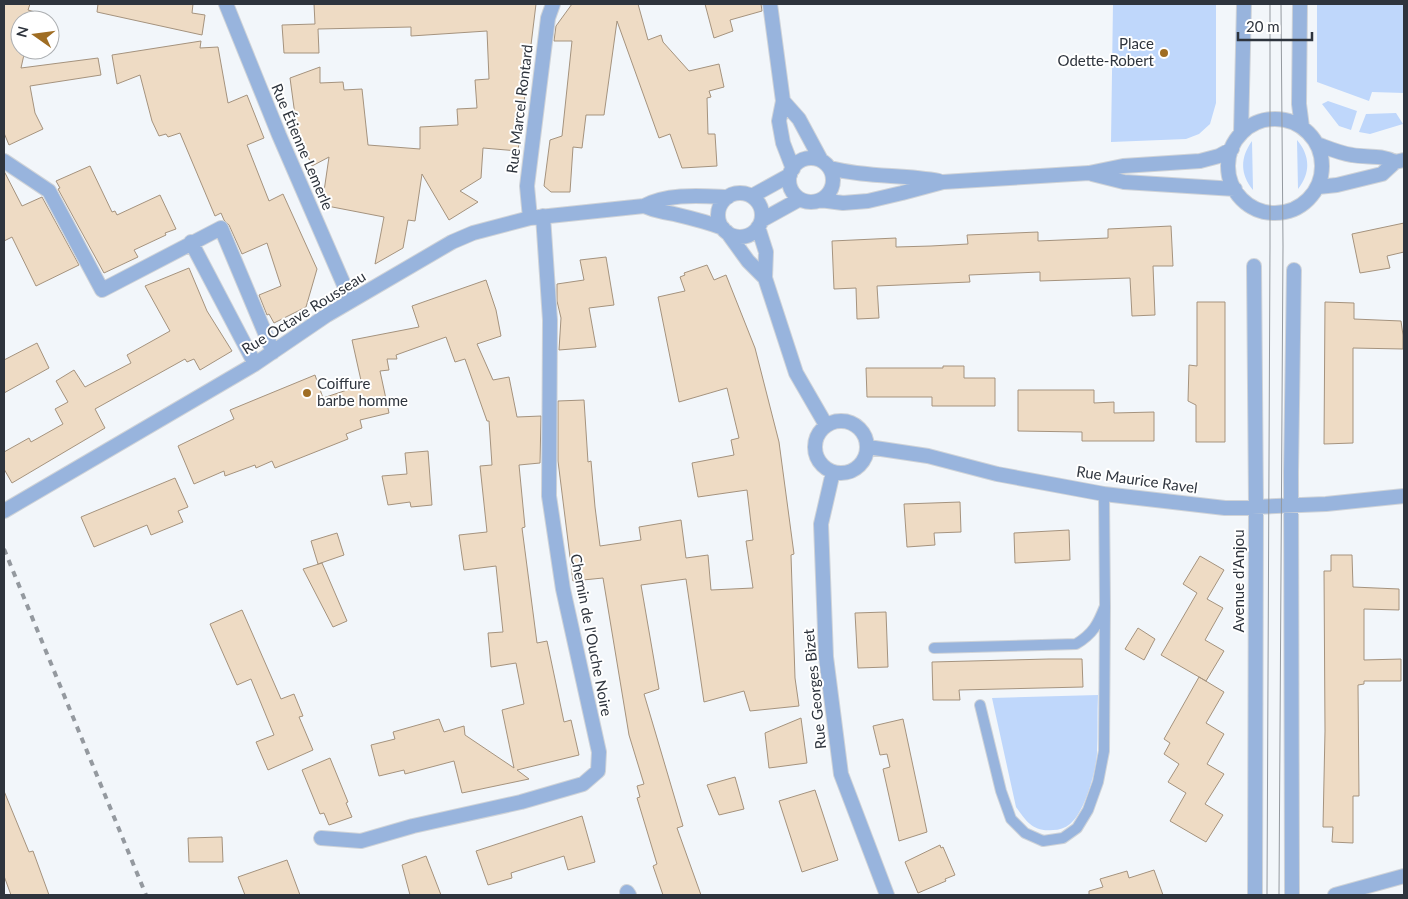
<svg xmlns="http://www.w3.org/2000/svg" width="1408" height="899" font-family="Lato,sans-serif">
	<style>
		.green { fill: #bfd7fb }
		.building { fill: #eedbc4; stroke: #a5937e }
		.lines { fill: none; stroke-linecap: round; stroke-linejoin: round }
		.service-casing { stroke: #cfd3d8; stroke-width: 12 }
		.minor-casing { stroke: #cfd3d8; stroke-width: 16 }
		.service { stroke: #98b4dd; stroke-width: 10 }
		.minor { stroke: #98b4dd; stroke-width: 14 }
		.tram { stroke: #94999f; stroke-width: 1 }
		.rail { stroke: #94999f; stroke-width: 4; stroke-dasharray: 6 6; stroke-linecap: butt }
		.poi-dot { fill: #9f6d23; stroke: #fff; stroke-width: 2 }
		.labels { text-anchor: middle; stroke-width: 4; stroke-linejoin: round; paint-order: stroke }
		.poi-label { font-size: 15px; fill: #2e343d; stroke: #fff; text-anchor: end }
		.street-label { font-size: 15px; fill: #2e343d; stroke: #fff }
	</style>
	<rect width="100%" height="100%" fill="#f2f6fa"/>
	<path class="green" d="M1113 4H1216V103L1210 124 1199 134 1186 139 1111 142Z
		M1317 4H1404V93L1372 92 1369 101 1317 82Z
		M1328 101 1357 111 1351 130 1339 126 1322 104Z
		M1396 113 1403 124 1370 134 1359 132 1366 114Z
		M1297 140C1310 155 1311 173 1298 189Z
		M1252 141 1253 190C1240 174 1240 158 1252 141Z
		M1098 695C1097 714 1098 734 1097 753 1096 771 1085 812 1070 824 1065 828 1059 830 1053 830 1033 832 1027 822 1016 807L992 698Z"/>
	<path class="building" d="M4 4H30L28 10 35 12 33 20H20V50H25L21 68 98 58 101 75 30 86 35 113 43 129 9 145 4 133Z
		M98 4H193L192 13 205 15 202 35 97 12Z
		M314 4H536L518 151 483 148 481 178 460 191 478 202 449 220 422 174 415 221 408 220 403 248 375 264 384 217 322 205 329 157 312 166 297 130 290 78 320 67V83L343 82 344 90 362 89 368 145 420 149V127L458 125 457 109 477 108 475 80 489 79 487 31 411 36V27L318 29 319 53H284L282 25 315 24Z
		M572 4H638L648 40 661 35 663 42 689 71 719 64 724 87 709 91 711 97 707 98 708 134H715L717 166 682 168 670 134 659 138 617 21 604 115H586L582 148 573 147 570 192H551L544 186 550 140 562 136 572 41H554L556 26Z
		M705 4H761L762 11 730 20 733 31 714 38Z
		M201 41 200 48 218 47 228 103 247 95 264 138 247 145 269 201 283 194 317 269 306 307 274 323 269 314 267 315 259 295 281 286 267 243 242 254 229 225 224 220 221 213 215 216 180 133 168 137 166 134 159 136 152 121 140 75 117 84 112 55Z
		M90 166 112 212 115 211 117 215 160 195 176 229 165 233 166 235 134 250 138 257 104 273 58 189 60 188 56 181Z
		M4 171 22 206 42 197 79 265 36 286 12 237 4 241Z
		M1404 223V252L1387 256 1390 268 1360 273 1352 234Z
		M1171 226 1173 266H1153L1155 315 1132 316 1130 278 1040 281V272L969 275 970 282 877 286 879 318 857 319 856 288 834 289 832 241 896 238V247L931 246 968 244 967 235 1038 232V241L1108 238V229Z
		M606 257 614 305 589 308 596 347 559 350 561 318 557 301V284L584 280 580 260Z
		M707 265 714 280 726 275 755 348 779 442 794 554 791 555 795 678 799 706 750 711 744 691 704 702 686 579 641 585 659 689 644 694 683 826 677 828 701 895H663L653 866 657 864 637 798 640 797 637 786 644 784 629 735 603 578 573 581 558 461V401L584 400 588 462 591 461 595 507 600 546 641 540 639 527 681 520 686 558 708 555 711 590 753 588 746 541 753 540 747 490 698 497 692 463 734 455 731 440 739 438 727 388 679 402 658 297 685 291 680 277 685 275 684 273Z
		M189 268 207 311 232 351 200 370 194 359 187 362 185 359 95 409 105 428 12 483 4 469V452L29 438 31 442 63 424 55 409 68 402 56 381 74 370 85 387 131 363 127 355 170 331 145 286Z
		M486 280 496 310 501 336 477 344 493 380 509 377 517 417 541 416 540 463 519 465 525 527 522 528 537 643 547 641 564 722 571 720 579 755 517 770 529 779 462 793 454 761 405 774 404 770 379 776 371 745 395 739 393 732 439 719 444 732 464 726 465 735 514 768 502 710 524 704 516 663 491 667 488 633 503 632 496 566 464 570 459 535 487 532 480 466 492 465 489 421H487L465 359 455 362 446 337 396 355 397 359H387L389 370 380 371 389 413 360 420 362 428 346 434 348 439 275 468 272 461 256 468 255 465 225 476 224 471 194 484 178 446 234 419 230 410 315 375 323 398 362 385 352 340 419 327 412 306Z
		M1197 302H1225V442H1196V405L1188 401 1189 365 1197 366Z
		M1325 302 1354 303V319L1401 321 1403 335V349L1353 348V443L1324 444Z
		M37 343 49 368 4 393V360Z
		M943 366H964V378H995V406H932V397H867L866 368H943Z
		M1018 390H1094V403L1114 402V413L1154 412V441H1082V432L1018 431Z
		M428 451 432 505 411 507 410 502 388 505 382 476 407 474 405 453Z
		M175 478 188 507 178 511 183 522 151 535 147 525 94 547 81 517Z
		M960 502 961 532 934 533 935 545 907 547 904 504Z
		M1069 530 1070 560 1015 563 1014 533Z
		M337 533 344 555 318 564 311 541Z
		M1331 555H1352L1353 587 1399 589V610L1364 609V660L1401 659V681H1364V684L1358 685 1359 796H1353V843L1332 842 1333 827H1323L1325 731 1324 571H1331Z
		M1200 556 1224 570 1207 599 1223 608 1205 640 1224 651 1206 681 1161 655 1197 593 1183 584Z
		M322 563 347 621 333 627 303 569Z
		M242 610 281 699 294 694 303 716 299 717 313 750 268 770 256 742 274 735 251 679 237 685 210 624Z
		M886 612 888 667 858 668 855 613Z
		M1138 628 1155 639 1144 660 1125 649Z
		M1049 659H1082L1083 687 959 690 960 700H933L932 662Z
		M1199 677 1224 692 1206 723 1224 734 1207 764 1224 774 1205 804 1223 815 1206 842 1170 821 1186 793 1168 782 1179 764 1164 754 1170 743 1164 739Z
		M801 718 807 763 769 768 765 733Z
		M903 719 927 832 899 841 883 769 890 767 887 754 880 755 873 726Z
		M330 758 348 802 346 803 352 817 329 825 324 813 320 814 302 770Z
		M735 777 744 809 719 815 707 785Z
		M815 790 838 860 802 872 779 801Z
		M4 791 29 852 33 851 49 895H11L4 876Z
		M582 816 595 862 568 870 564 856 511 873 512 878 488 885 476 851Z
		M222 837 223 862H189L188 838Z
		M940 845 941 848 943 847 955 875 945 879 946 881 918 893 905 862Z
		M426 856 441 895H410L402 865Z
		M287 860 300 895H245L238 877Z
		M1154 870 1163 895H1089V891L1103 887 1100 879 1127 871 1129 878Z"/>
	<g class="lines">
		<defs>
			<path id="service" d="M934 648 1076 644C1093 634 1098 624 1105 606L1104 494
				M980 705 1001 791 1011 819 1025 833 1043 841 1063 838 1077 828 1088 810 1098 782 1104 751 1105 606"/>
			<path id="minor" d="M226 4 279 135 351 301
				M770 4 783 101 779 121 783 143 793 169
				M1300 4 1299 104 1302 127
				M783 101 799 119 821 160
				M1228 166a47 47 0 1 1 94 0a47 47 0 1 1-94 0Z
				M1241 134 1244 4
				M1317 144C1328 148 1339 153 1352 155 1368 158 1379 154 1395 162
				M789 180a22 22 0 1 1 44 0a22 22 0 1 1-44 0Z
				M4 161 49 191 102 290 221 228 273 352
				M830 168C868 178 902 174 939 181
				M1092 174 1124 182 1235 189
				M1318 187 1337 185 1382 174 1395 162 1404 160
				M718 215a22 22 0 1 1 44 0a22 22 0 1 1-44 0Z
				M752 196 790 175
				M820 200 843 203 868 201 902 193 943 182 1089 173 1123 166 1200 161 1219 156 1232 149
				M644 206C657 212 661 211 674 214 691 218 707 222 723 228
				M530 218 527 186 548 18 553 4
				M762 220 800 199
				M758 227 766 252 765 278 796 373 826 425
				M727 232 748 261 765 278
				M191 242 255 364
				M1254 266 1256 506 1255 895
				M815 447a26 26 0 1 1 52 0a26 26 0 1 1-52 0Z
				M868 447 928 456 997 474 1104 494 1225 508 1326 504 1404 496
				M833 472 821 524 826 657 841 774 887 895
				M4 511 255 364 327 315 452 242 473 233 530 218 644 206C668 193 701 196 728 197
				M321 838 361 841 413 826 521 802 583 784 598 771 599 752 563 589 549 496 550 320 543 216
				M627 892 629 895
				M1292 895 1291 472 1294 270
				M1335 895 1404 876"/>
		</defs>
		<use href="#service" class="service-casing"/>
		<use href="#minor" class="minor-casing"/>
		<use href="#service" class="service"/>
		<use href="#minor" class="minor"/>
		<path class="tram" d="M1267 895 1270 246V4
			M1279 895 1283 246 1281 4"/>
		<path class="rail" d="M4 549 146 895"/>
	</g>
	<g class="poi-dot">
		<circle cx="1164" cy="53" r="5"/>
		<circle cx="307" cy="393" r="5"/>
	</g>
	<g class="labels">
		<g class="poi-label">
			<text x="1154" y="49">Place<tspan x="1154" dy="17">Odette-Robert</tspan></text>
			<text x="317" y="389" text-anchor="start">Coiffure<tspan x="317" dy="17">barbe homme</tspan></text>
		</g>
		<g class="street-label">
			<text transform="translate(520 109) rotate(-83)" y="5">Rue Marcel Rontard</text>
			<text transform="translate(302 147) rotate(67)" y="5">Rue Étienne Lemerle</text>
			<text transform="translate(304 313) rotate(-32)" y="5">Rue Octave Rousseau</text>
			<text transform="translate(1137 480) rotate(8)" y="5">Rue Maurice Ravel</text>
			<text transform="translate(1239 581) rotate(-90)" y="5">Avenue d'Anjou</text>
			<text transform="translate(591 635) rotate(79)" y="5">Chemin de l'Ouche Noire</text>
			<text transform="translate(815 689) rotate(-96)" y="5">Rue Georges Bizet</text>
		</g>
	</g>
	<rect width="1408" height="899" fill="none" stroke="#2e343d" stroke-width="10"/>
	<g transform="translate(35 35) rotate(284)"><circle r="24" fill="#ffffff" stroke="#abaeb1"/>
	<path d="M0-4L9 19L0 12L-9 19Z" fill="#9f6d23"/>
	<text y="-8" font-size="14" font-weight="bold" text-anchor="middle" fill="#2e343d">N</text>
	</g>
	<path d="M1238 32v8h74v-8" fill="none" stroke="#2e343d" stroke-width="2.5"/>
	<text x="1246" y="32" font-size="15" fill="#2e343d" stroke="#ffffff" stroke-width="4" paint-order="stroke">20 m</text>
</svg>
